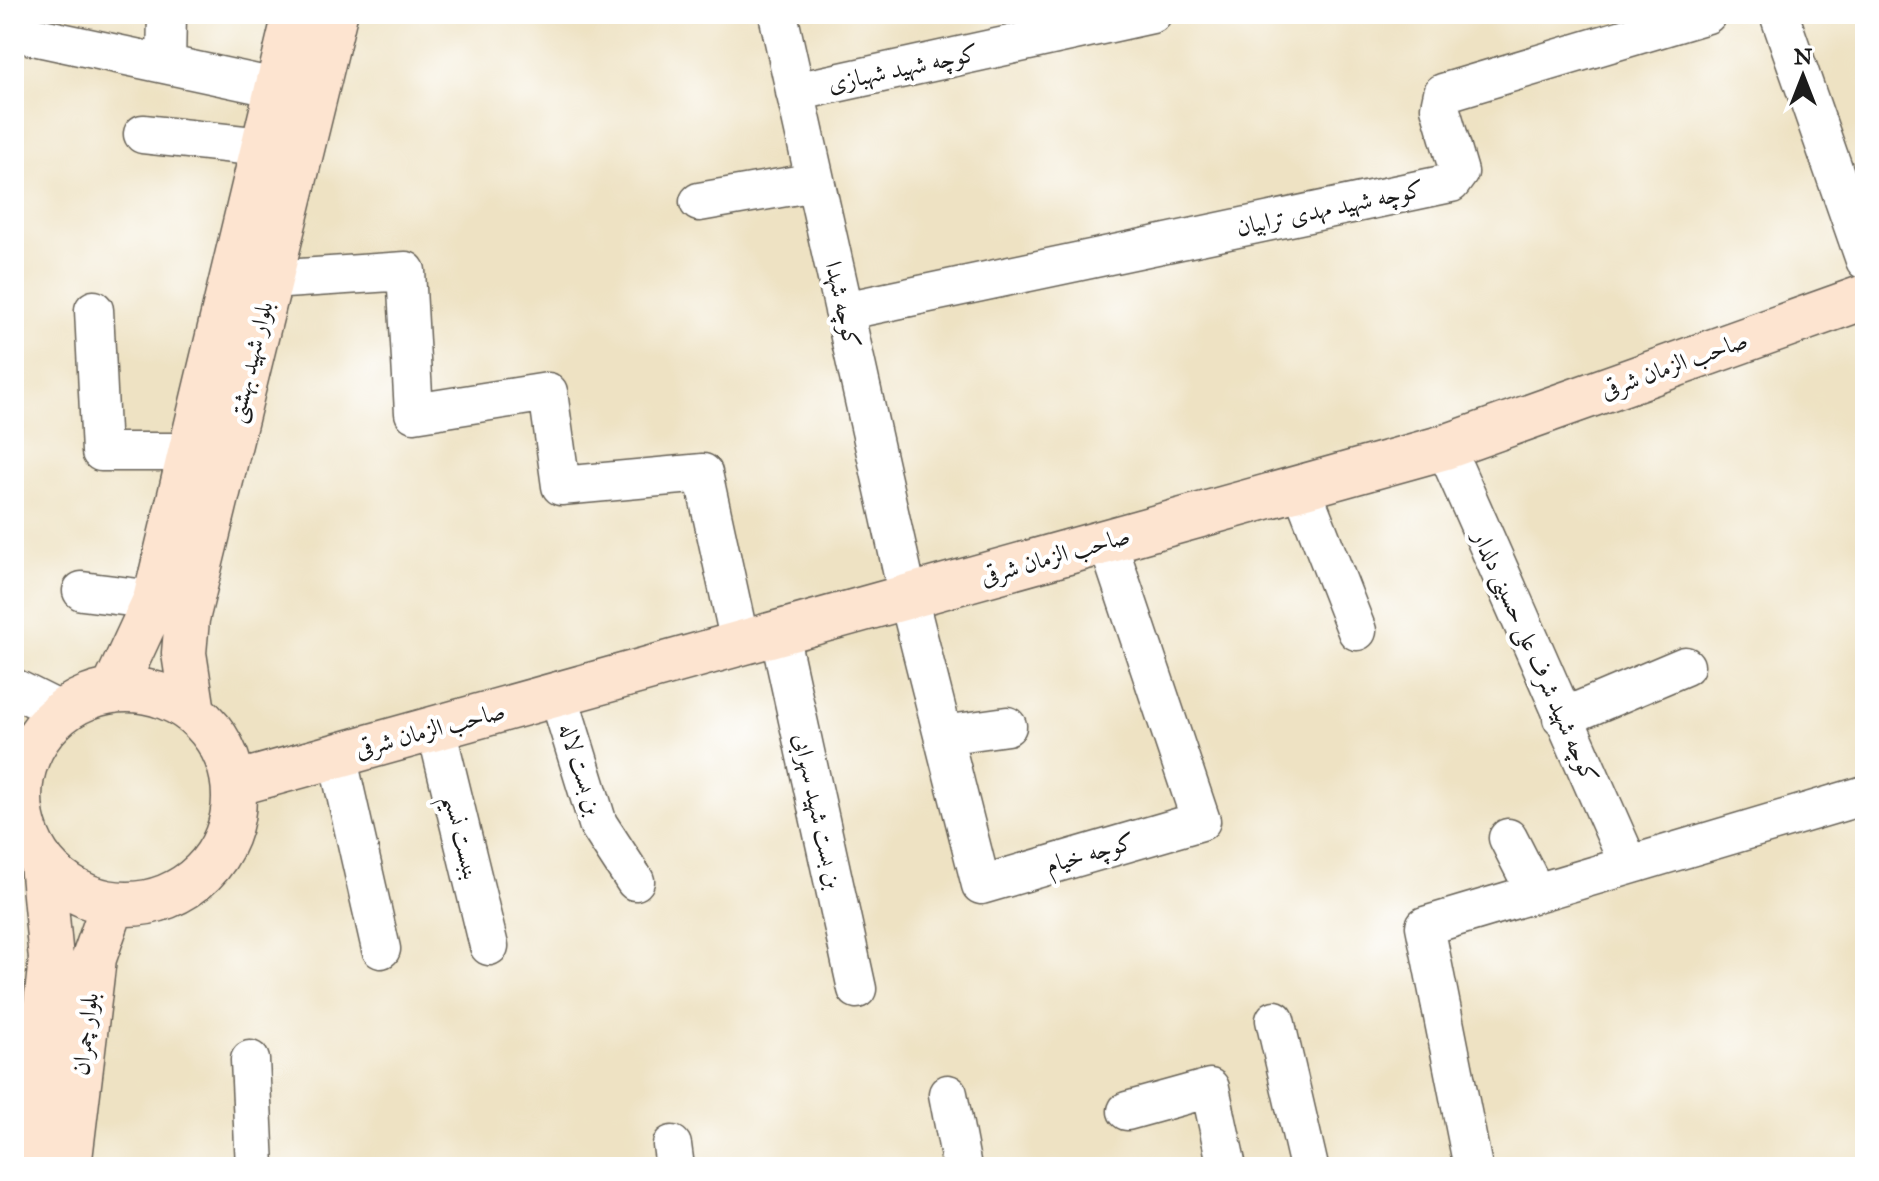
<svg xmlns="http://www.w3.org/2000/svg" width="1879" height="1181" font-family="'IM FELL Great Primer',Amiri,serif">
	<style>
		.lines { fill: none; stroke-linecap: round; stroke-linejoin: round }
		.street-casing { stroke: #666156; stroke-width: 41 }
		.secondary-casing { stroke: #666156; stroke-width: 47 }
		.street { stroke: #fff; stroke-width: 38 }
		.secondary { stroke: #fde4d0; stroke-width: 44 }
		.labels { text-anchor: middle; stroke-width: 8; stroke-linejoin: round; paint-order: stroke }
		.street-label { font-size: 24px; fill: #1c1c1c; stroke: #fff }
	</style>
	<rect width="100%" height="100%" fill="#fff"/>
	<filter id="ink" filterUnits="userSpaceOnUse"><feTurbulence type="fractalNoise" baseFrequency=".0125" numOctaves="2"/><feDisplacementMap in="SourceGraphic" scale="16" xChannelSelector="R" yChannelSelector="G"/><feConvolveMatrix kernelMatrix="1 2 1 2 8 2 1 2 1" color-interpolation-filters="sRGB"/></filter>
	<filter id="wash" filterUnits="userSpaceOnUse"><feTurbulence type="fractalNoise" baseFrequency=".006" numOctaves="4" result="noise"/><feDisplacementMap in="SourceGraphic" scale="32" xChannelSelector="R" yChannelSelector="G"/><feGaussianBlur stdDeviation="1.8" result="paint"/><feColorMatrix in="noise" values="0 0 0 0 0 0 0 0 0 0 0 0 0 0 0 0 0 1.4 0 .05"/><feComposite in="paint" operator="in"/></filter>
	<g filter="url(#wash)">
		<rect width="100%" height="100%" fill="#eee2c3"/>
	</g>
	<g filter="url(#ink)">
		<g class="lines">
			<defs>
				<path id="street" d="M778 14 908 597 981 885 1201 821 1107 541
					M1779 14 1865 260
					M14 32 276 88
					M166 64 167 14
					M795 92 1152 14
					M143 134 262 147
					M699 202 815 182
					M270 280 406 271 414 413 548 392 561 486 703 473 740 643
					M94 310 101 452H190
					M844 311 1451 183 1459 172 1440 107 1443 93 1707 14
					M1445 447 1629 865
					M1301 487 1357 631
					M82 591 155 600
					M779 633 857 989
					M14 688 62 712
					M558 694 598 824 635 881
					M1562 718 1685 666
					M436 728 489 946
					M943 735 1007 726
					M337 755 381 949
					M1508 838 1536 893
					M1275 1020 1309 1167
					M250 1060 255 1167
					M948 1094 962 1167
					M1127 1111 1210 1088 1227 1167
					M672 1145 675 1167
					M1473 1167 1425 926 1865 795"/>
				<path id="secondary" d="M20 797a107 107 0 1 1 214 0a107 107 0 1 1-214 0Z
					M113 691 155 600 295 14
					M193 712 184 653 187 619 335 14
					M235 784 1445 447 1865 297
					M28 1167 51 959 42 863
					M69 1167 94 958 113 904"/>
			</defs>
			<use href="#street" class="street-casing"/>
			<use href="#secondary" class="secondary-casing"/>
			<use href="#street" class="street"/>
			<use href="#secondary" class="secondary"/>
		</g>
	</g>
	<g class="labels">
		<g class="street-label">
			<text transform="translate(903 68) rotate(-12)" y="8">کوچه شهید شهبازی</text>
			<text transform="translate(1330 208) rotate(-12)" y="8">کوچه شهید مهدی ترابیان</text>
			<text transform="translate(843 305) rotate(77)" y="8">کوچه شهدا</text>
			<text transform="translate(250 362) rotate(-76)" y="8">بلوار شهید بهشتی</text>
			<text transform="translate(1674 365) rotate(-20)" y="8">صاحب الزمان شرقی</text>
			<text transform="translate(1055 556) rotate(-16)" y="8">صاحب الزمان شرقی</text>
			<text transform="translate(1536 657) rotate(66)" y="8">کوچه شهید شرف علی حسینی دلدار</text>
			<text transform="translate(430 730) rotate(-15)" y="8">صاحب الزمان شرقی</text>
			<text transform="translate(581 769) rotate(73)" y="8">بن بست لاله</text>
			<text transform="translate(818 811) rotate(78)" y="8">بن بست شهید سهرابی</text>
			<text transform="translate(462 837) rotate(76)" y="8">بنبست نسیم</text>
			<text transform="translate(1090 853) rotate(-16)" y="8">کوچه خیام</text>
			<text transform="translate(85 1034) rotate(-83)" y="8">بلوار چمران</text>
		</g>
	</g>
	<rect width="1879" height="1181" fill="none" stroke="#fff" stroke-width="48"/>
	<g transform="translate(1803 76)" stroke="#ffffff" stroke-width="6" paint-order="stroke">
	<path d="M0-6L14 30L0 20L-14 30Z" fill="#1c1c1c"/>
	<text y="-12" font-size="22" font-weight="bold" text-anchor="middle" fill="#1c1c1c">N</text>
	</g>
</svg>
